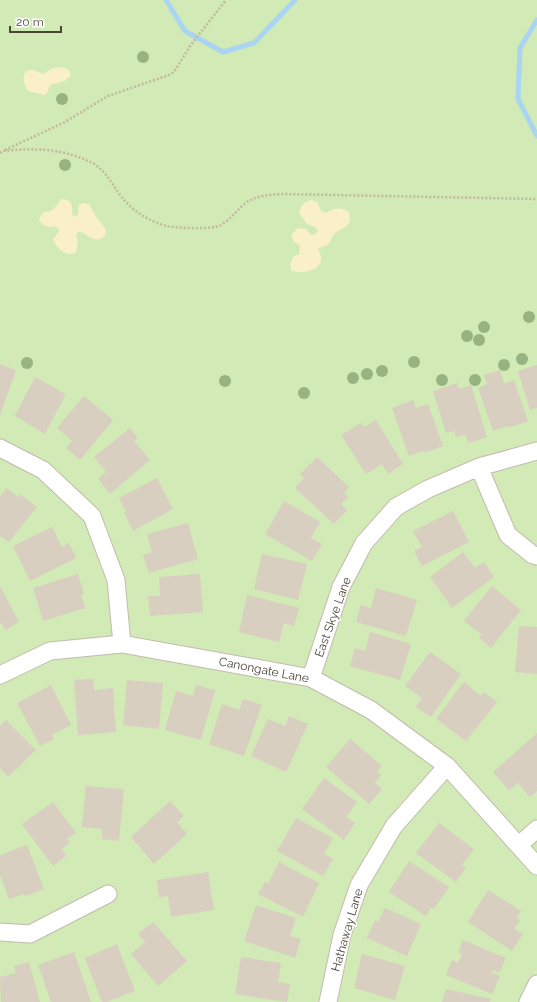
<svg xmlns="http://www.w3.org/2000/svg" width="537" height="1002" font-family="Raleway,sans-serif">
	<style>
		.green { fill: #d2eab5 }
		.sand { fill: #f9efc9 }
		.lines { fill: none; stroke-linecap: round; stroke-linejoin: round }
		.stream { stroke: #a9d4f2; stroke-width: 5 }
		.building { fill: #d8cfc1 }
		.minor-casing { stroke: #c2bbae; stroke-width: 19 }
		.path { stroke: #c4b79f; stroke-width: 2.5; stroke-dasharray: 2 2; stroke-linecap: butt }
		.minor { stroke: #fff; stroke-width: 17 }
		.tree { fill: #97b381 }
		.labels { text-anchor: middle; stroke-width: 3; stroke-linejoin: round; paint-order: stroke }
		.street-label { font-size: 12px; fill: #4b4439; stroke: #fff }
	</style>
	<rect width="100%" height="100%" fill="#f6f3ec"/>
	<path class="green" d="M0 0H537V1002H0Z"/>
	<path class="sand" d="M62 67 69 70 71 76 64 81 50 85 47 93 45 95 28 91C23 84 20 68 33 70 37 71 40 73 43 74L53 68Z
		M61 199C71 199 73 205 72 214L75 217 78 215 79 205 84 203 89 204C92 207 92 211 95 215 98 221 110 229 104 236 102 239 98 240 95 239 88 238 85 231 78 232L76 236 78 242 76 252C67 258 57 249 53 240L59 231 58 228 54 226C47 229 43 225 39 220 43 208 48 214 55 208 57 205 59 202 61 199Z
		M311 200 317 202 320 209 325 213C334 209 340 206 349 212L350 221C347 228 343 228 337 232 328 238 334 246 318 248 319 251 321 255 321 257 323 271 300 275 291 270L290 265 293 257 299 254 300 246C294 242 292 241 292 234L298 228 306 229 310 234 314 235 318 231 315 227 307 224 299 213C300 206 304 202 311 200Z"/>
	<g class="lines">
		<path class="stream" d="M166 0 185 31 223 52 254 43 295 0
			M537 20 520 48 518 99 537 136"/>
	</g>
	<path class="building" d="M0 364 16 370 0 415Z
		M537 365V408L530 410 518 371Z
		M500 370 504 384 514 380 528 421 508 428 507 426 493 431 478 388 487 384 484 375Z
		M35 377 66 394 45 434 15 416Z
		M457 383 459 389 471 385 487 437 468 443 465 434 456 437 454 431 446 433 433 391Z
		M84 396 113 420 80 460 66 448 72 441 57 428Z
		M413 400 416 408 428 404 443 446 424 453 423 451 409 456 392 408Z
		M376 420 403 464 388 474 382 464 366 474 341 435 361 423 364 427Z
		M130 428 138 438 134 441 150 460 110 494 98 479 106 472 94 457Z
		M317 457 349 487 344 493 348 497 341 504 347 510 334 524 295 488 304 478 300 474Z
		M157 478 173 509 133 531 124 513 126 512 119 498Z
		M7 488 18 497 20 494 37 507 9 542 0 536V496Z
		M284 501 320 522 311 538 322 544 312 561 265 534Z
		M453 511 469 542 422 566 414 551 422 547 413 531Z
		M188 523 198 559 149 573 143 555 152 552 147 534Z
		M52 527 62 547 69 543 76 558 30 581 13 546Z
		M463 552 475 568 484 562 494 577 452 608 430 577Z
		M262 554 307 564 298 600 254 589Z
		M78 574 84 594 81 595 85 608 43 621 33 588Z
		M200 574 203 612 150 616 148 596H160L159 577Z
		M0 586 19 622 5 630 1 623H0Z
		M492 586 521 610 491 648 479 638 482 635 464 621Z
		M376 588 417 600 406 636 356 622 361 605 371 608Z
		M247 595 299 608 294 626 284 623 279 642 239 632Z
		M519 626 537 627V674L515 672Z
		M370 632 411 644 400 680 350 666 355 648 365 651Z
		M430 652 461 674 431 717 416 707 422 698 405 686Z
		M93 679 94 690 113 688 116 732 78 735 74 680Z
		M127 680 163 683 159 729 123 725Z
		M464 682 481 696 484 692 497 702 466 741 436 719Z
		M51 685 71 725 52 735 54 739 40 746 17 703Z
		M196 685 215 690 201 740 165 730 176 691 193 696Z
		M243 699 262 705 244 756 209 744 222 704 239 710Z
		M289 716 308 724 286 772 251 756 268 719 285 726Z
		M6 720 36 750 8 777 0 768V726Z
		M537 733V791L530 797 518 783 509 790 493 772Z
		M350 739 382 766 377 772 381 775 375 783 382 789 369 804 326 767Z
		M324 778 357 802 346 817 355 823 344 840 302 809Z
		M86 786 124 789 119 841 102 839V829L82 827Z
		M170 801 184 816 177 822 187 834 154 864 131 837Z
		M53 802 76 833 67 839 70 843 62 849 66 856 53 866 22 824Z
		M296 818 333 838 324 854 333 859 323 876 277 851Z
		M439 823 474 849 462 865 466 868 456 882 416 853Z
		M27 845 44 889 25 896 24 894 9 899 0 875V855Z
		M409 861 449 887 434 909 431 907 426 916 389 892Z
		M279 862 319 883 303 917 258 894 265 882 268 884Z
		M208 872 214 910 171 917 168 896 159 897 157 880Z
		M488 890 521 911 516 918 520 920 514 929 523 934 512 951 468 922Z
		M256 905 296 918 290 936 301 939 295 958 244 941Z
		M385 908 421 924 407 956 367 938 375 920 378 922Z
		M153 922 187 961 158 986 131 954 145 942 138 934Z
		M463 940 506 958 499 973 493 970 492 973 500 976 492 994 446 975 452 960 458 963 462 954 458 952Z
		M117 944 135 991 107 1002H102L85 958Z
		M74 952 91 1002H51L38 965Z
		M362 954 405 966 395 1000 354 988Z
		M241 957 281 963 278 982 290 984 287 1002 235 994Z
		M29 962 40 1002H1L0 977 16 973 14 966Z
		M446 989 491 999 490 1002H442Z"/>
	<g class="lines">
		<defs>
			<path id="minor" d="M0 448 43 470 92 516 116 580 122 644
				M479 467 508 535 533 555 537 556
				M0 675 50 651 122 644 311 678 371 710 447 766 537 866
				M311 678 341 587 364 543 396 507 428 489 479 467 537 451
				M519 845 537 829
				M0 932 30 934 108 894
				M328 1002 342 935 359 885 394 826 447 766
				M528 1002 537 984"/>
		</defs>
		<use href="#minor" class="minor-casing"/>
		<path class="path" d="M5 150 63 123 108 96 169 75 174 72 190 46 226 0
			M0 153 3 151C31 148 59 148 86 160 90 162 94 163 97 166 109 175 115 190 125 201 136 213 151 222 167 226 176 228 213 230 221 225 229 220 235 213 241 207 253 195 268 195 283 194L537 199"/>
		<use href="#minor" class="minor"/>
	</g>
	<g class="tree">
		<circle cx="143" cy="57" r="6"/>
		<circle cx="62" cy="99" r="6"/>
		<circle cx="65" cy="165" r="6"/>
		<circle cx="529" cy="317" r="6"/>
		<circle cx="484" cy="327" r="6"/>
		<circle cx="467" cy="336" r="6"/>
		<circle cx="479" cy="340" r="6"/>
		<circle cx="522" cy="359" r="6"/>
		<circle cx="414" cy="362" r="6"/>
		<circle cx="27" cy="363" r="6"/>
		<circle cx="504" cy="365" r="6"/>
		<circle cx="382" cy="371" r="6"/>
		<circle cx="367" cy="374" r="6"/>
		<circle cx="353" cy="378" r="6"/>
		<circle cx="442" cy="380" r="6"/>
		<circle cx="475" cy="380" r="6"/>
		<circle cx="225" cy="381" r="6"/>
		<circle cx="304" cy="393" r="6"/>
	</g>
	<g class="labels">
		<g class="street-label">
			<text transform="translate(333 617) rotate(-70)" y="4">East Skye Lane</text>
			<text transform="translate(264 670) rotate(11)" y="4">Canongate Lane</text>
			<text transform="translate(347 930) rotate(-74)" y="4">Hathaway Lane</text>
		</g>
	</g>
	<path d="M10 26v6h51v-6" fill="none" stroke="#4b4439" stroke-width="2"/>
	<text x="16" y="26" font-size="12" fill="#4b4439" stroke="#ffffff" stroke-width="3" paint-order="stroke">20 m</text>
</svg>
